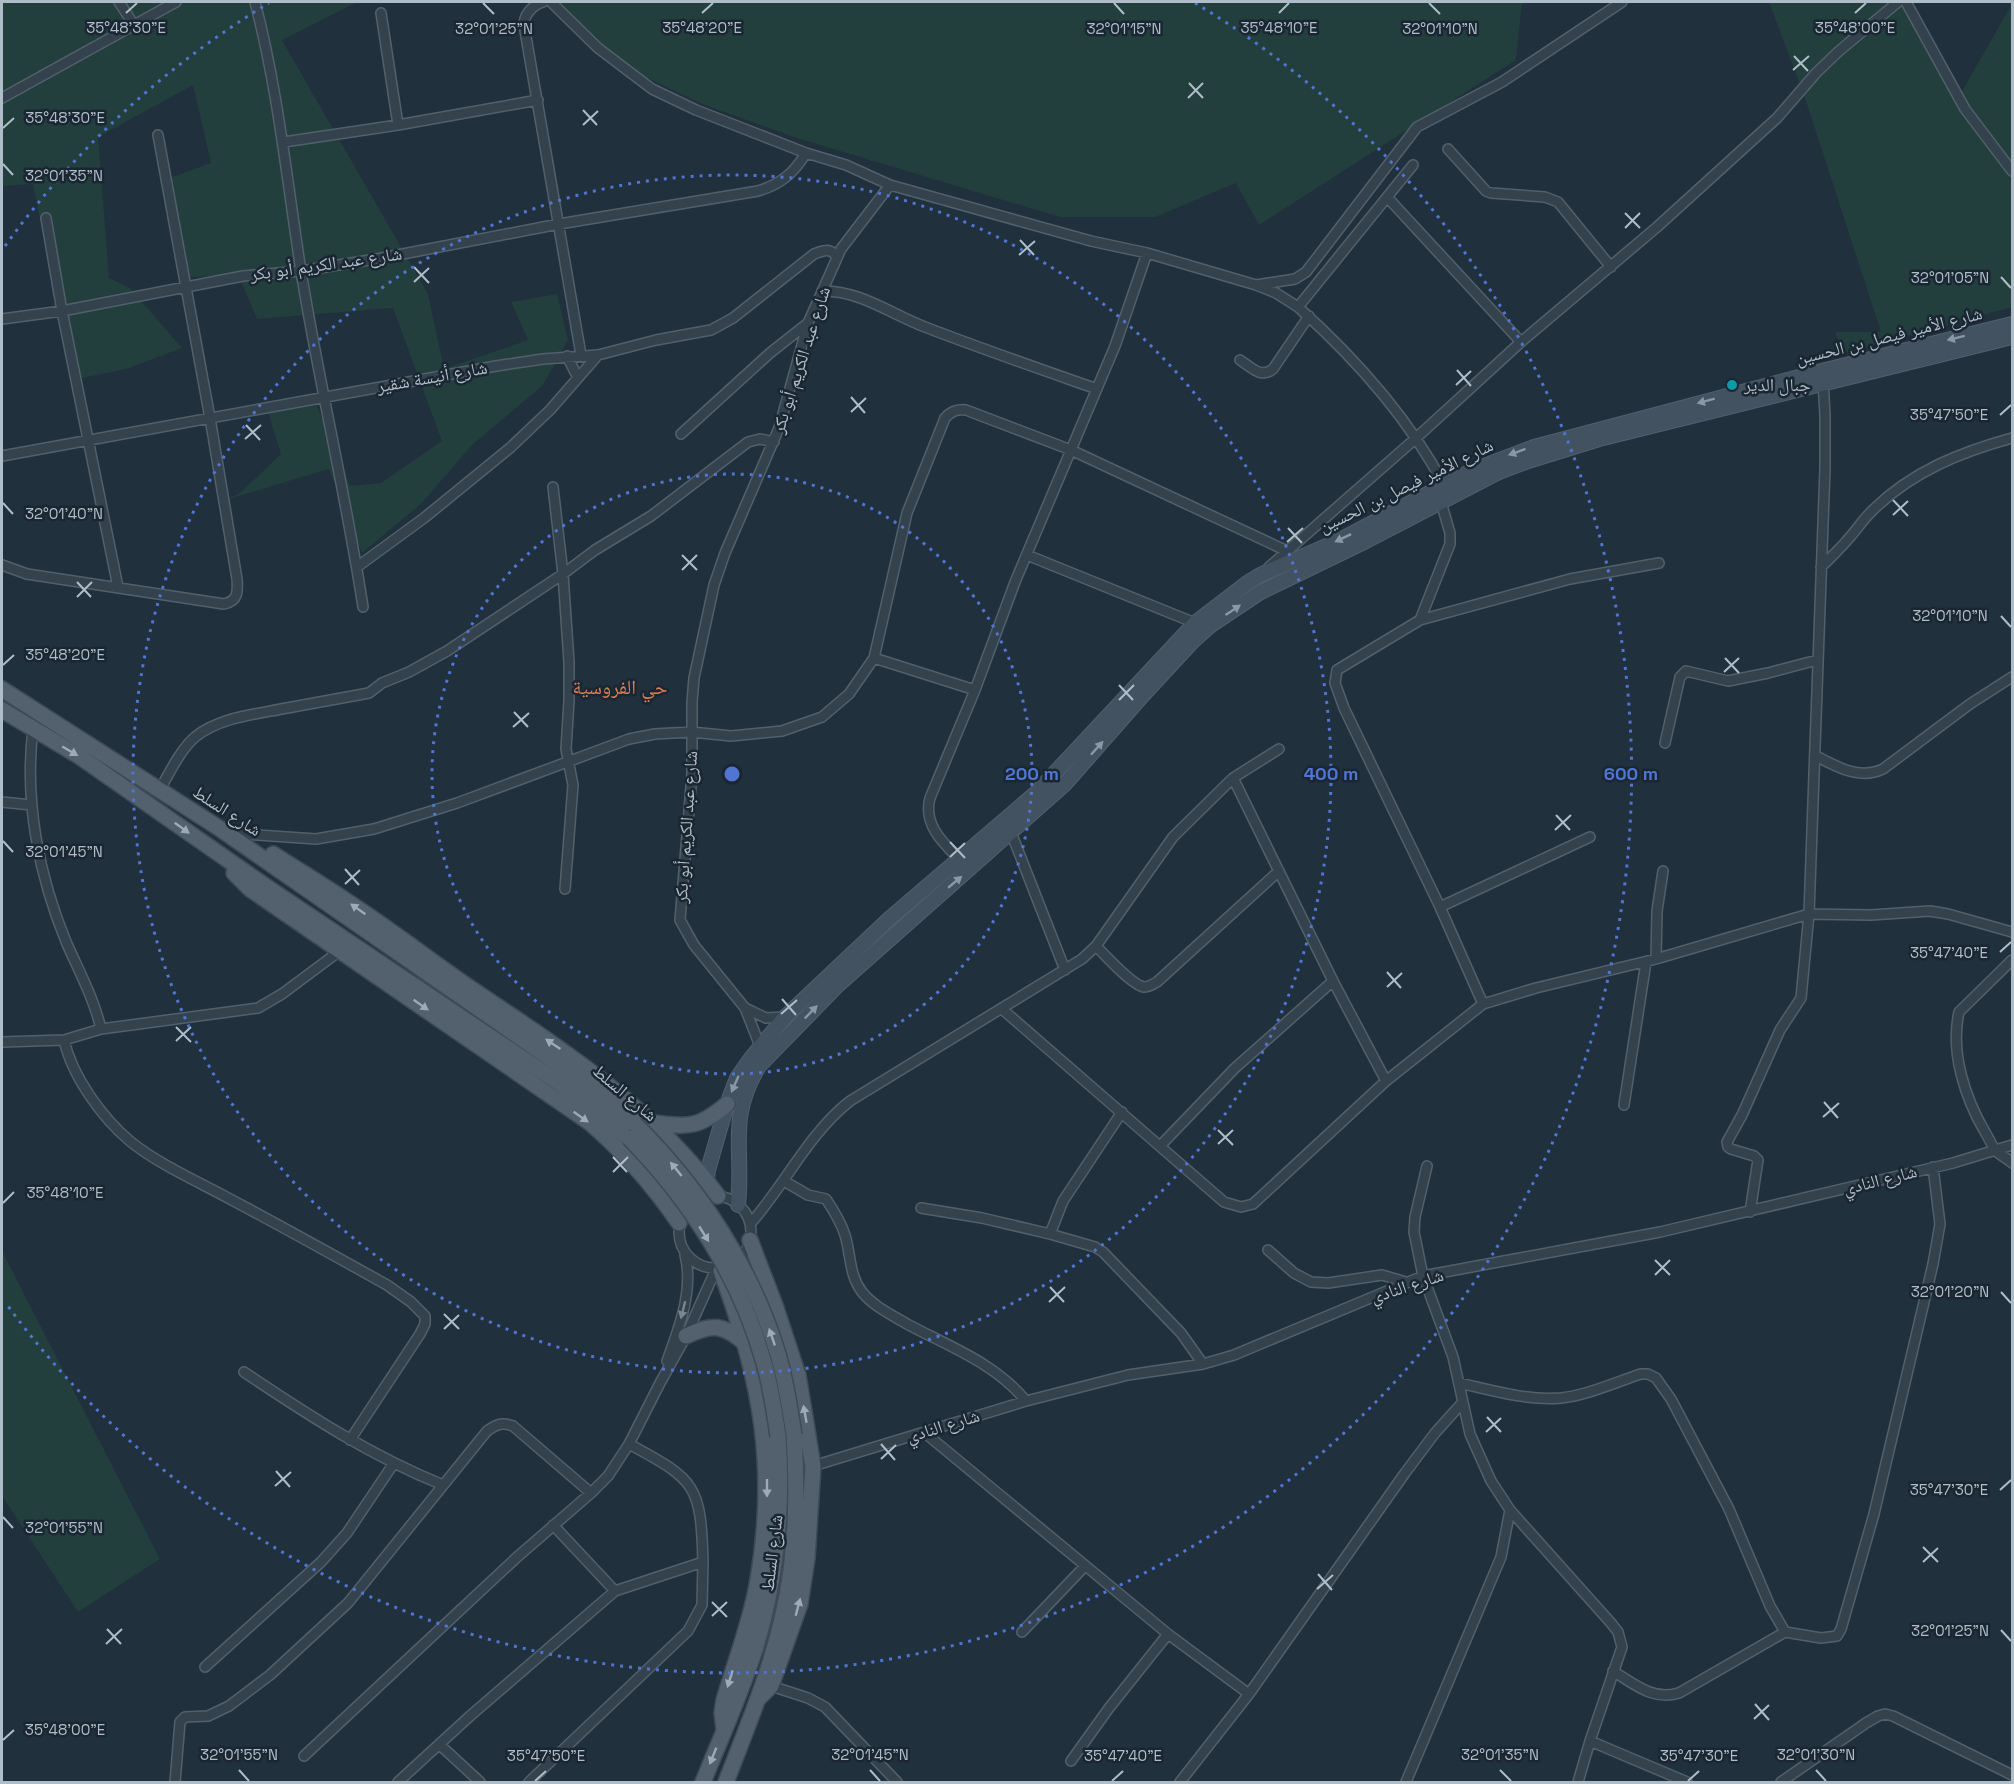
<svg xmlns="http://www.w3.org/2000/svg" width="2014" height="1784" font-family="'Space Grotesk','Noto Naskh Arabic',sans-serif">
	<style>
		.green { fill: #223e3d }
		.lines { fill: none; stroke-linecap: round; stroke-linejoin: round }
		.street-casing { stroke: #52606b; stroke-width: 12 }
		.secondary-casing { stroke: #52606b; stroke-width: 16 }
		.primary-casing { stroke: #3d4b56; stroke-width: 18 }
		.street { stroke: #34424d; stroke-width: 9 }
		.secondary { stroke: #425260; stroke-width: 14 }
		.primary { stroke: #52616d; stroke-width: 15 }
		.primary-bridge-casing { stroke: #3d4b56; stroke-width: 18; stroke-linecap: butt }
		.primary-bridge { stroke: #52616d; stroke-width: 15 }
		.oneway { fill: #8998a4 }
		.oneway2 { fill: #9cabb7 }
		.oneway3 { fill: #788691 }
		.ticks { fill: none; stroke: #afbdc9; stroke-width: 2 }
		.ring { fill: none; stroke: #5075d3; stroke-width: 3; stroke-dasharray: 3 6 }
		.culture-dot { fill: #0f9aa8; stroke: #1a2732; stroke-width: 2 }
		.labels { text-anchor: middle; stroke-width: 5; stroke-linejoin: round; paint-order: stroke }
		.street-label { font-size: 18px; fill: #afbdc9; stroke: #1a2732 }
		.poi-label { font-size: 18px; fill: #afbdc9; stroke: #1a2732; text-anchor: start }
		.neighbourhood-label { font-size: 20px; fill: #de7e55; stroke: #1a2732 }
		.ticks-label { font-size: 15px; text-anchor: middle; fill: #afbdc9; stroke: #1a2732; stroke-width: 5; stroke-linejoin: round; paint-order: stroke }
		.centre { fill: #5075d3; stroke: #1a2732; stroke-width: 3 }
		.ring-label { font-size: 18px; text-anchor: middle; font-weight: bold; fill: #5075d3; stroke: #1a2732; stroke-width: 5; stroke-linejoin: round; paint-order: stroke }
	</style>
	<rect width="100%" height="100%" fill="#20303d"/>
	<path class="green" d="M2 2H357L282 40 428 294 444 369 528 340 511 302 557 294 568 340 543 385 472 445 421 504 362 553 329 469 222 501 240 493 281 454 265 403 312 394 350 486 381 483 442 441 393 308 257 319 238 274 181 278 164 180 211 163 193 85 98 137 109 278 130 288 182 348 126 369 72 380 33 184 2 186Z
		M551 2H1522L1516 60 1259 225 1236 183 1155 217H1060L797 138 702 104 637 73Z
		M1769 2H1906L1957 100 2010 7 2012 8V307L1844 353 1835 332H1881L1805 98Z
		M2 1251 160 1559 78 1612 2 1496Z"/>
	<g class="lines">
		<defs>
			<path id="street" d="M255 2C278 90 287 181 301 271 319 383 346 495 363 607
				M543 2C533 5 524 14 524 25L581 355
				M551 2 598 48 652 89 696 110 806 153
				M1906 2 1965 109 2012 171
				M381 13 398 125
				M134 25 176 2
				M2 98 134 25 119 2
				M284 142 398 125 538 100
				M1448 149 1486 191 1491 193 1545 197 1558 202 1611 267
				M1413 165 1298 307C1355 358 1408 417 1444 485
				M890 185 1091 241 1147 253 1256 285 1276 293 1298 307
				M1387 197 1521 342
				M46 218 62 311 118 587
				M1256 285 1295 279 1306 272 1417 127 1502 82 1622 2
				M822 291C859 290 891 314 925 327 982 349 1040 369 1097 389
				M2 319 62 311 243 276 301 271 382 258 559 224 758 191C781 184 794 173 806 153L846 165 890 185 841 249 808 323 779 428 725 553 714 585 694 678 692 702V774L680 920 694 945 745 1008 760 1046
				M567 356 577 376
				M1240 360C1251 367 1261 379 1273 369L1309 316
				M681 434 770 353 808 323
				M2 456 496 366 543 359 598 355 656 340 711 330 733 318 814 254C825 250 829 248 837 256
				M553 487 563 574 569 662V701L566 749 573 785 565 889
				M1027 555 1195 623
				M2 565 27 574 224 604C238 601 238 592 237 579L210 418 158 135
				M357 567 424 518 510 448 550 410 598 355
				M1269 567 1415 439 1521 342 1657 227 1777 118 1816 73 1839 51 1898 2
				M1821 567C1831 557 1841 548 1850 537 1858 528 1865 517 1874 509 1913 471 1961 452 2012 438
				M1420 620 1450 544V533L1441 502
				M874 658 975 690
				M33 729C24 801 39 877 67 944 80 973 94 999 101 1029L64 1040C72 1076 102 1118 131 1142 160 1165 197 1181 230 1199 283 1227 335 1256 387 1285L411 1302 425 1316V1324L420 1334 350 1440
				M1665 743 1680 677 1686 671 1728 681 1768 673 1817 660
				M1816 756C1837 767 1859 780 1883 769L1970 704 2012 677
				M1233 778 1333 981 1386 1081
				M159 791C169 774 180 750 195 737 220 717 257 714 287 708 314 703 342 698 369 693L382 683 409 672 447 651 563 574 595 550 651 516 748 442 760 439 774 442
				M2 802 31 805
				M1010 830 1065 970
				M243 834 316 839 374 829 457 803 629 739 655 734 691 732 731 736 782 731 822 717 849 694 874 658 907 513 945 418C951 411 957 409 966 410L1071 450 1287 551
				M959 859C942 842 923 824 930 798L975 690 1015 582 1115 346 1147 253
				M1440 907 1590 837
				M1096 946C1105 955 1132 985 1144 987 1149 987 1153 984 1157 982L1279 871
				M1656 959 1657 911 1663 871
				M2012 960 1959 1012C1950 1052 1965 1098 1985 1132 1989 1138 1992 1147 1997 1152 2002 1156 2008 1159 2012 1163
				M1483 1004 1440 907 1344 708 1335 683 1337 670 1420 620 1570 579 1659 563
				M745 1008 766 1018 785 1017
				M1002 1009 1224 1202 1241 1207 1253 1204 1386 1081 1483 1004 1536 988 1656 959 1809 914 1825 468V416L1823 379
				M101 1029 258 1008 282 994 341 950
				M2 1042 64 1040
				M1624 1105 1646 962
				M1122 1112 1063 1201 1050 1234 1095 1247 1103 1252 1181 1333 1203 1364
				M1161 1145 1235 1068 1333 981
				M784 1181 808 1195 826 1199C834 1211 841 1222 845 1235 851 1255 849 1275 862 1292 873 1306 892 1315 907 1324 950 1347 995 1363 1026 1401
				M679 1232a36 36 0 1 1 72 0a36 36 0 1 1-72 0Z
				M921 1208 982 1218 1050 1234
				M1750 1212 1758 1160 1754 1156 1731 1149 1728 1147 1727 1142 1742 1115 1780 1030 1801 998 1809 914 1871 915 1930 911 1948 914 2012 932
				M750 1224C785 1185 808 1134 850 1101L1082 959 1096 946 1173 837 1233 778 1279 749
				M1268 1250 1294 1273 1311 1282 1328 1283 1382 1275 1406 1282
				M667 1361C679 1327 694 1291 685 1255
				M244 1372C308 1415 371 1456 443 1485
				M1459 1383C1491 1390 1527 1401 1561 1398 1588 1395 1616 1382 1641 1374H1648L1656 1378 1671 1399 1729 1509 1770 1606 1785 1632 1821 1638 1837 1636 1841 1629 1874 1514 1933 1264 1940 1224 1933 1167
				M925 1433 1168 1634 1249 1694
				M629 1444C696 1480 701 1485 703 1562
				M813 1466 1026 1401 1128 1375 1203 1364 1234 1355 1423 1276 1660 1232 1953 1163 2012 1145
				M1510 1510 1611 1623 1618 1632 1622 1647 1590 1741 1578 1782
				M1022 1632 1085 1566
				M205 1667 321 1562 347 1533 394 1463
				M1613 1671C1634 1684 1653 1701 1679 1693L1785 1632
				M771 1686 808 1698 825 1707 897 1782
				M1590 1741 1687 1782
				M440 1745 480 1782
				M304 1756 516 1558 591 1493 608 1476 629 1444 660 1383 686 1336 716 1269
				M1071 1761 1109 1708 1168 1634
				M175 1782 180 1722 185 1717 208 1716 229 1706 270 1675 348 1603 487 1431C497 1424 502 1422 513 1426L591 1493
				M398 1782 470 1716 615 1591
				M529 1782 688 1631 702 1605 703 1562 615 1591 553 1525
				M1180 1782 1249 1694 1405 1473 1435 1433 1462 1403
				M1406 1782 1501 1557 1510 1510 1491 1481 1470 1434 1453 1357 1423 1276 1414 1232 1415 1217 1427 1166
				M1781 1782 1866 1723 1878 1716 1885 1714 1893 1716 2012 1775"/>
			<path id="secondary" d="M705 1197 708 1170 727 1104 737 1078 751 1058 785 1017 889 919 1036 793 1195 623 1247 583 1260 575 1340 540 1471 471 1534 447 1822 371 2012 324
				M738 1205C744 1149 727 1119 759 1066L838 985 1065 784 1144 694 1193 641 1211 625 1259 593 1366 541 1499 472 1528 461 1599 439 2012 337"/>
			<path id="primary" d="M2 689 222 830 564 1068 635 1124
				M2 710 79 756 271 890 558 1082 603 1116 629 1138
				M273 854C301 872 330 889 357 908 398 935 436 965 476 992 564 1051 654 1109 718 1196
				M234 873 250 889 589 1122C624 1152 653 1185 679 1223
				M654 1123C689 1127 699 1128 727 1104
				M750 1240 776 1308 798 1375 813 1466 807 1558 800 1604 771 1686 759 1698
				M721 1271C761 1379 778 1470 757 1585 750 1624 735 1662 724 1700L722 1713 724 1729
				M686 1336C713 1323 724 1324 747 1345
				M703 1782C721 1737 742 1692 756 1646 777 1577 783 1508 778 1436
				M726 1782C752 1715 780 1648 790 1577 797 1529 797 1483 794 1435"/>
		</defs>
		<use href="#street" class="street-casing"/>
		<use href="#secondary" class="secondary-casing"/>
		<use href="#primary" class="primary-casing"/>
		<use href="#street" class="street"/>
		<use href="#secondary" class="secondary"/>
		<use href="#primary" class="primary"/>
		<defs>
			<path id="primary-bridge" d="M635 1124C699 1187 752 1268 778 1354 786 1381 790 1408 794 1435
				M629 1138C689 1199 740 1277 763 1360 771 1385 774 1411 778 1436"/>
		</defs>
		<use href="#primary-bridge" class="primary-bridge-casing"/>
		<use href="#primary-bridge" class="primary-bridge"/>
	</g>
	<defs><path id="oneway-solid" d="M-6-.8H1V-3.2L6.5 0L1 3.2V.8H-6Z" transform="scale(1.5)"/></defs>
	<g class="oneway">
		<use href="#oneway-solid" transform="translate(1956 338) rotate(166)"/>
		<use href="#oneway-solid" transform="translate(1706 401) rotate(165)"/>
		<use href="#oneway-solid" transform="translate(1517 452) rotate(160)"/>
		<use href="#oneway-solid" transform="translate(1343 538) rotate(154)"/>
		<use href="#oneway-solid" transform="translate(1233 610) rotate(-34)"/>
		<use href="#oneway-solid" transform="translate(1097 748) rotate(-48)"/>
		<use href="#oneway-solid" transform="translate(955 882) rotate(-40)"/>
		<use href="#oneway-solid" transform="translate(811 1012) rotate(-46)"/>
		<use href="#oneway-solid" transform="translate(735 1084) rotate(114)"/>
	</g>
	<g class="oneway2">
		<use href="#oneway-solid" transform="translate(70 751) rotate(30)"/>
		<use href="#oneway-solid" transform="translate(182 828) rotate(36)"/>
		<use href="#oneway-solid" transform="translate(358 909) rotate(-145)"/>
		<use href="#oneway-solid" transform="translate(421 1005) rotate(35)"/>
		<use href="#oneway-solid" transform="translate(553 1044) rotate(-146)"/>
		<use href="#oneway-solid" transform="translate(581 1117) rotate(35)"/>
		<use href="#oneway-solid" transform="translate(676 1169) rotate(-129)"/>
		<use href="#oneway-solid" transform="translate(704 1234) rotate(58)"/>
		<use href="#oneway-solid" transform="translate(772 1337) rotate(-109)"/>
		<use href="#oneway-solid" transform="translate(805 1414) rotate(-100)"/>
		<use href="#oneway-solid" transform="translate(767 1488) rotate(90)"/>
		<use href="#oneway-solid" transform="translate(798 1607) rotate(-75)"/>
		<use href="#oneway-solid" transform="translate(730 1679) rotate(107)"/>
		<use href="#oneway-solid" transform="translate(713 1756) rotate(112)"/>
	</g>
	<use class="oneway3" href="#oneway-solid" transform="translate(683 1310) rotate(104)"/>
	<path class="ticks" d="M483 3 494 14M1114 3 1124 14M1429 3 1440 14M126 13 137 3M702 13 713 3M1279 13 1289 3M1855 13 1866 3M1794 56 1808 71M1793 70 1809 56M1189 83 1203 98M1188 98 1203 83M583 110 597 125M583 125 598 111M3 128 14 118M3 164 13 175M1625 213 1640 228M1625 228 1640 213M1020 240 1034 255M1019 255 1035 241M414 267 429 283M2001 277 2011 288M414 282 429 268M1457 370 1471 386M1456 385 1471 371M851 397 865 413M851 412 866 398M2000 415 2011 405M246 425 260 440M245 439 261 425M1893 500 1908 516M3 503 13 514M1893 515 1908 501M1288 528 1302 543M1287 542 1303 528M682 555 697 570M682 570 697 555M77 582 91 597M77 597 92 582M2001 616 2011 627M1725 658 1739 673M3 665 14 655M1724 672 1739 658M1119 685 1133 700M1119 700 1134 685M514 712 528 727M513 727 529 713M1556 815 1570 830M1555 830 1571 815M3 841 13 852M950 842 965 858M950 857 965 843M345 869 359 885M345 884 360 870M2000 952 2011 942M1387 972 1401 988M1387 987 1402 973M782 999 796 1015M781 1014 797 1000M176 1027 191 1042M176 1041 191 1027M1824 1102 1838 1118M1823 1117 1839 1103M1218 1130 1233 1145M1218 1144 1233 1130M613 1157 627 1172M613 1172 628 1157M3 1203 14 1192M1655 1260 1670 1275M1655 1275 1670 1260M1050 1287 1064 1302M2001 1292 2011 1303M1049 1302 1065 1287M444 1314 459 1329M444 1329 459 1315M1487 1417 1501 1432M1486 1432 1501 1418M881 1444 895 1460M881 1459 896 1445M276 1471 290 1487M275 1486 291 1472M2000 1490 2011 1480M3 1517 13 1528M1923 1547 1938 1562M1923 1562 1938 1548M1318 1574 1332 1590M1317 1589 1333 1575M712 1602 727 1617M712 1616 727 1602M107 1629 121 1644M2001 1630 2011 1641M106 1644 122 1629M1755 1704 1769 1720M1754 1719 1769 1705M3 1740 14 1730M239 1770 249 1781M870 1770 880 1781M1500 1770 1511 1781M1816 1770 1826 1781M535 1781 546 1771M1112 1781 1123 1771M1688 1781 1699 1771"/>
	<g class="ring">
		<circle cx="732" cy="774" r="300"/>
		<circle cx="732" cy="774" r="599"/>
		<path d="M5 246A899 899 0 0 1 269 3M1195 3A899 899 0 1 1 5 1302"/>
	</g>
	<circle class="culture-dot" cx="1732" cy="385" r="6"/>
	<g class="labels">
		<g class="street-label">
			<text transform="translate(326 264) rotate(-8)" y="6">شارع عبد الكريم أبو بكر</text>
			<text transform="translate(1889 336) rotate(-14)" y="6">شارع الأمير فيصل بن الحسين</text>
			<text transform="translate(801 360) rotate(-72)" y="6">شارع عبد الكريم أبو بكر</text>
			<text transform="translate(432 377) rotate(-10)" y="6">شارع أنيسة شقير</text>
			<text transform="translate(1406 486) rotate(-26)" y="6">شارع الأمير فيصل بن الحسين</text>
			<text transform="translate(227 811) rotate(33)" y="6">شارع السلط</text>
			<text transform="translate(686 827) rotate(-86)" y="6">شارع عبد الكريم أبو بكر</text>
			<text transform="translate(625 1093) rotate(40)" y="6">شارع السلط</text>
			<text transform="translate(1880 1180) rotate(-14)" y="6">شارع النادي</text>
			<text transform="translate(1407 1286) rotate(-18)" y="6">شارع النادي</text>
			<text transform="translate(943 1426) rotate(-17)" y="6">شارع النادي</text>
			<text transform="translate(772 1553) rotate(-83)" y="6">شارع السلط</text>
		</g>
		<g class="poi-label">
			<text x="1744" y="391">جبال الدير</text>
		</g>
		<g class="neighbourhood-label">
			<text x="620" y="694">حي الفروسية</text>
		</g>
	</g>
	<g class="ticks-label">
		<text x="126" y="33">35°48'30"E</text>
		<text x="702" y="33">35°48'20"E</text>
		<text x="1279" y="33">35°48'10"E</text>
		<text x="1855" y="33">35°48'00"E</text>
		<text x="494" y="34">32°01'25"N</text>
		<text x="1124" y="34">32°01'15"N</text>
		<text x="1440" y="34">32°01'10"N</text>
		<text x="65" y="123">35°48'30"E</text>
		<text x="64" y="181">32°01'35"N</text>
		<text x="1950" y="283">32°01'05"N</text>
		<text x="1949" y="420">35°47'50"E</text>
		<text x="64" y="519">32°01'40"N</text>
		<text x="1950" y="621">32°01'10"N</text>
		<text x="65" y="660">35°48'20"E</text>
		<text x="64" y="857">32°01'45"N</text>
		<text x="1949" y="958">35°47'40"E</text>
		<text x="65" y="1198">35°48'10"E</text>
		<text x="1950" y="1297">32°01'20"N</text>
		<text x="1949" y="1495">35°47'30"E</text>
		<text x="64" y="1533">32°01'55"N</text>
		<text x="1950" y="1636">32°01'25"N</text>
		<text x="65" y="1735">35°48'00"E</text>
		<text x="239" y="1760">32°01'55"N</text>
		<text x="870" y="1760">32°01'45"N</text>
		<text x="1500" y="1760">32°01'35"N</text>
		<text x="1816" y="1760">32°01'30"N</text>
		<text x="546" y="1761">35°47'50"E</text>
		<text x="1123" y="1761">35°47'40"E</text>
		<text x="1699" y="1761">35°47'30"E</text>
	</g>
	<circle cx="732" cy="774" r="9" class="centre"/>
	<g class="ring-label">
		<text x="1032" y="780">200 m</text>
		<text x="1331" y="780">400 m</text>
		<text x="1631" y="780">600 m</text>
	</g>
	<rect width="2014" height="1784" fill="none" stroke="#afbdc9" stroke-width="6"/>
</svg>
